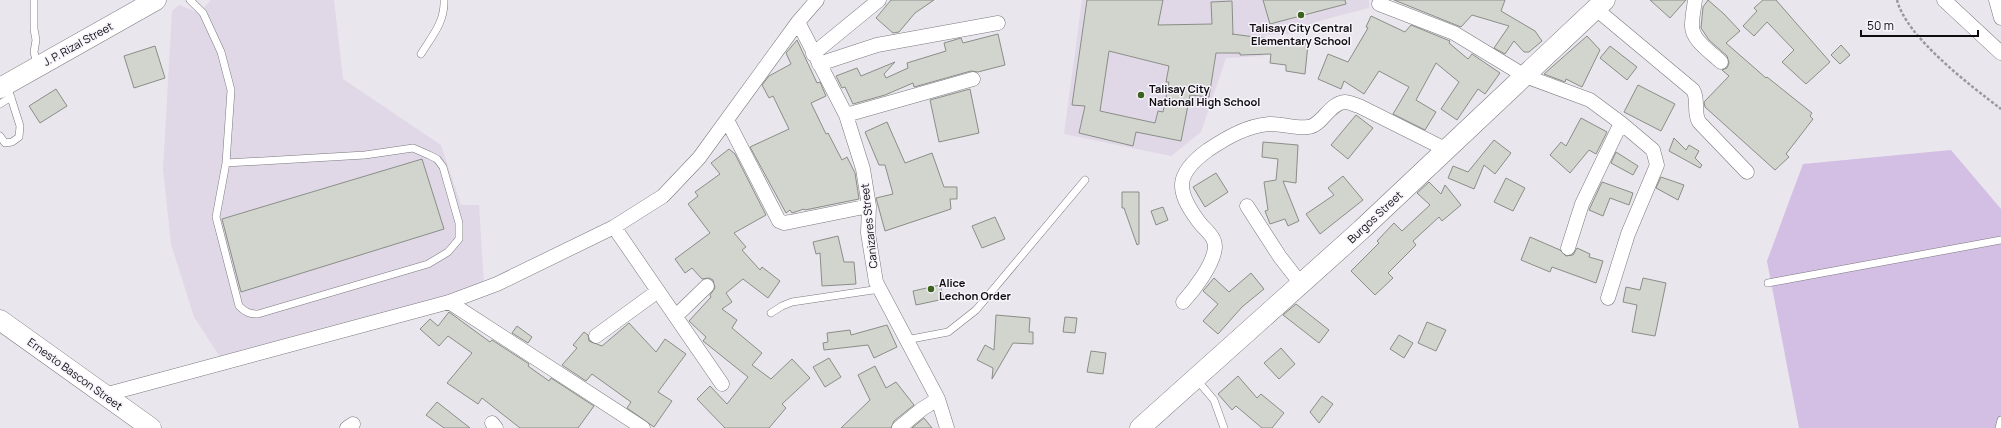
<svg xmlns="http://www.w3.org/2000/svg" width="2001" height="428" font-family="Manrope,sans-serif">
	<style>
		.built { fill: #e0d8e6 }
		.green { fill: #d3bee4 }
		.building { fill: #d1d5ce; stroke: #8a8e87; fill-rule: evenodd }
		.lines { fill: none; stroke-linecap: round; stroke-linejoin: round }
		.lane-casing { stroke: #7b787e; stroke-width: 8 }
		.street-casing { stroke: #7b787e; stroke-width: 15 }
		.secondary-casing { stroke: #7b787e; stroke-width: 21 }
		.path { stroke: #9b989e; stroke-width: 2.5; stroke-dasharray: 3 2; stroke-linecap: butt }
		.lane { stroke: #fff; stroke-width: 7 }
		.street { stroke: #fff; stroke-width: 14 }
		.secondary { stroke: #fff; stroke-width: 20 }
		.poi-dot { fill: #3c631d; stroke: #f7f3fb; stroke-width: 1.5 }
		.labels { text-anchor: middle; stroke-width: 3; stroke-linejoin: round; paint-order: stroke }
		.poi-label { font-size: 11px; font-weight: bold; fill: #0e0c0f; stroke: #f7f3fb; text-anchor: start }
		.street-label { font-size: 11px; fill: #0e0c0f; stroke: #f7f3fb }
	</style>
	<rect width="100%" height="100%" fill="#eae6ed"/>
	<path class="built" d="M211 0H334L343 79 441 145 461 205H479L484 285 222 360 194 317 171 244 163 169 172 11 179 5 199 13Z
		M1082 0H1369V8L1315 22 1289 34 1265 35 1263 56 1226 58 1201 132 1171 156 1064 134Z"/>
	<path class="green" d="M1951 150 2001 209V428H1799L1767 261 1803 164Z"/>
	<path class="building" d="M891 0H934L915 13 899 32 893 33 876 18Z
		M1087 0H1163L1158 25 1212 24 1211 2 1232 1 1233 34H1232L1308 44 1305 74 1286 71V65L1270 63 1271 54 1240 55V53H1216L1209 97 1190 95 1181 141 1136 132 1133 146 1079 133 1085 106 1072 105ZM1109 51 1169 66 1166 82H1169L1163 112 1158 111 1155 123 1100 111Z
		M1263 0H1345L1346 4 1270 24Z
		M1394 0H1505L1501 11 1535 31 1542 41 1529 52H1524L1514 41 1505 54 1494 48 1509 26 1472 15 1461 27Z
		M1650 0H1686L1670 18Z
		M1708 0 1724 14 1740 31 1726 43 1766 78 1767 77 1812 113 1810 116 1813 119 1786 154 1789 157 1775 170 1705 107 1704 102 1729 76 1722 70 1727 68 1729 63 1727 56 1709 40 1701 28 1703 7Z
		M1763 0H1776L1830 62 1806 84 1782 62 1794 50 1767 22 1754 36 1743 26 1757 11 1754 8Z
		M1371 16 1405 32 1411 25 1450 41 1449 43 1468 59 1472 54 1500 73 1485 94 1478 89 1457 120 1441 109 1459 82 1436 63 1416 100 1436 112 1425 130 1393 114 1409 87 1379 71 1364 94 1344 81 1341 89 1318 79 1328 54 1348 62 1368 28 1366 27Z
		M998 34 1005 65 978 72 971 71 914 87 913 83 885 95 853 104 845 87 842 88 836 76 857 68 861 76 895 62 884 74 886 78 908 68 907 63 946 51 944 43 961 38 963 43Z
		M1587 36 1600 50 1582 87 1566 79 1565 82 1544 74Z
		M797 40 817 83 820 82 826 96 811 103 826 134 828 133 842 160 847 157 855 173 859 199 805 210 804 209 792 213 790 210 786 213 750 147 789 129 773 96 769 98 762 85 769 76 791 64 786 53Z
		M1841 45 1850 55 1840 64 1831 55Z
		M155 46 165 78 134 88 124 56Z
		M1610 46 1637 67 1627 80 1600 58Z
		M1638 85 1675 104 1661 131 1624 112Z
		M56 89 67 106 40 123 29 106Z
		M970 89 979 133 939 142 930 100Z
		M1356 115 1373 128 1348 159 1331 145Z
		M1581 118 1607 132 1596 154 1589 150 1570 173 1550 155 1561 142 1566 146Z
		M887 122 905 163 932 153 944 187H957V199H950L951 209 885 231 876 198 893 194 885 165H879L865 132Z
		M1674 138 1686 150 1689 145 1699 151 1695 158 1702 165 1700 168 1669 151Z
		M1494 140 1511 153 1495 174 1484 165 1474 189 1448 178 1453 166 1468 172Z
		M1263 142 1298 145 1296 183 1283 181 1299 221 1288 226 1285 219 1270 224 1265 211 1268 210 1264 182 1276 180 1278 159 1262 157Z
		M729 149 735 154 766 215 734 233 746 247 742 250 760 270 762 267 780 281 768 298 743 279 726 293 732 302 722 309 737 320 732 328 762 353 752 365 771 379 792 359 810 378 782 404 786 408 769 428H725L697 399 710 386 727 404 748 377 703 341 706 337 689 321 711 297 710 295 715 288 713 280 709 278 702 279 692 268 685 273 675 259 710 233 688 204 698 196 695 192 720 174 711 163Z
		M1616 152 1638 166 1633 175 1611 163Z
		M422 159 444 229 241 292 222 219Z
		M1216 173 1228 192 1205 207 1193 187Z
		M1343 176 1363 200 1320 234 1306 214 1334 195 1328 188Z
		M1661 177 1684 185 1678 200 1656 188Z
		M1506 178 1525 188 1513 211 1494 202Z
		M1429 182 1441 194 1445 185 1461 205 1442 221 1439 217 1413 241 1416 245 1388 273 1393 278 1375 295 1351 271 1379 243 1377 241 1394 223 1402 231 1430 205 1417 193Z
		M1602 182 1633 193 1629 205 1610 198 1603 216 1589 210Z
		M1122 192H1139V244L1137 245 1124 208H1122Z
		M1163 207 1168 220 1156 225 1151 211Z
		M995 217 1005 239 982 248 972 226Z
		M838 236 844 262H854L856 284 822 286 820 253 816 254 813 242Z
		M1530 237 1560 250 1566 256 1573 255 1577 248 1590 254 1589 257 1603 261 1596 283 1552 267 1550 272 1521 260Z
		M1251 273 1264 289 1242 307 1218 334 1203 321 1218 304 1203 291 1214 278 1229 292Z
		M1643 278 1666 283 1655 336 1632 332 1637 305 1623 302 1626 287 1640 290Z
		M940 285 944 299 916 305 913 291Z
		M1296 304 1329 330 1319 343 1283 315Z
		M449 312 490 342 492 340 529 364 528 366 549 381 551 378 594 406 578 428H520L482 398 478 404 447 383 472 353 448 336 439 346 420 329 430 319 438 326Z
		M996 315 1030 318 1029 332H1033V344L1013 343 992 379 993 368 977 360 985 345 994 350Z
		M1065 317 1077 318 1075 333 1063 332Z
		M1427 322 1446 330 1436 351 1418 343Z
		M629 323 656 352 665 339 686 354 658 392 672 401 654 427 627 408 631 402 592 374 586 381 562 365 577 348 573 345 584 332 588 335 589 341 602 346Z
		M887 325 897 347 874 358 868 345 824 350 823 343 828 342 827 333 850 330 851 335Z
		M517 326 532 337 528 343 512 333Z
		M1399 335 1413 343 1404 358 1390 349Z
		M1281 348 1295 364 1279 379 1264 363Z
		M1091 351 1106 353 1103 374 1087 372Z
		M829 358 841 377 825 387 813 367Z
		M875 366 886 388 896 382 914 405 894 421 891 428H841L870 400 858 375Z
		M1238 376 1257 398 1261 394 1284 413 1272 428H1262L1236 406 1232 410 1218 394Z
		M1322 396 1333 404 1319 423 1310 412Z
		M437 402 470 428H444L426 415Z
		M924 418 932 428H912Z"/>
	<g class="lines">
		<defs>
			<path id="lane" d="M34 0V29L36 40 34 52 37 64
				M190 0 203 13 221 52 231 90 226 163 365 155 413 148 429 155 437 159 443 167 459 223V239L448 252 428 264 258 314C249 314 245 312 239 306L216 217 226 163
				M421 54C432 36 445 22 444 0
				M0 104 11 97
				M0 136 5 143 12 142 19 137 20 126 7 85
				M1768 283 2001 240
				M771 313 782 306 792 302 880 289
				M906 340 948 332 976 310 1085 180
				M1197 380 1214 400 1224 428
				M1999 428 2001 420"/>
			<path id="street" d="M1695 0C1694 8 1692 17 1692 25 1691 40 1712 53 1721 62
				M1944 0 2001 53
				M1996 0 2001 18
				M1379 4 1454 33 1525 76 1590 100 1621 123 1653 150 1657 165 1628 234 1608 298
				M1596 9 1693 90C1699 100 1693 111 1699 122L1747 172
				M798 22 846 115 863 169 869 206 868 233 876 282 938 399 947 428
				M813 54 879 0
				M819 64 877 45 998 23
				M846 115 973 79
				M727 120 779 221 784 223 790 222 869 206
				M1247 206 1280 257 1301 284
				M614 227 722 384
				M1568 248 1582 204 1621 123
				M449 302 643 428
				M1183 302C1194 290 1214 264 1215 247 1215 236 1206 231 1199 222 1175 190 1175 174 1208 150 1226 138 1246 126 1269 124 1281 123 1295 129 1308 127 1322 126 1329 103 1345 102 1349 102 1355 105 1359 106L1447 150
				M676 316 707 286
				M596 336 658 291
				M104 395 449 302 497 284 614 227 663 196 699 158 798 22 817 0
				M492 423 496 428
				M347 428 353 424
				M899 428 922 409 938 399"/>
			<path id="secondary" d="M0 88 156 0
				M0 320 151 428
				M1140 428 1361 230 1605 0"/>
		</defs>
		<use href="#lane" class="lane-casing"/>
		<use href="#street" class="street-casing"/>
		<use href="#secondary" class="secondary-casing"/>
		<path class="path" d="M1897 0C1906 37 1971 86 2001 109"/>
		<use href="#lane" class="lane"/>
		<use href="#street" class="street"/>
		<use href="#secondary" class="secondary"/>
	</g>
	<g class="poi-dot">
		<circle cx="1301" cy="15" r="4"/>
		<circle cx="1141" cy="95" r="4"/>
		<circle cx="931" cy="289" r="4"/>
	</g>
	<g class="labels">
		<g class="poi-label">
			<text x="1301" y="32" text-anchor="middle">Talisay City Central<tspan x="1301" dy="13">Elementary School</tspan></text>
			<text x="1149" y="93">Talisay City<tspan x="1149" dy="13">National High School</tspan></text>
			<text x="939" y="287">Alice<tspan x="939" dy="13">Lechon Order</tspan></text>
		</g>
		<g class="street-label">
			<text transform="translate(78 44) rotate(-29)" y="4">J. P. Rizal Street</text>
			<text transform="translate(1375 217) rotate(-43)" y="4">Burgos Street</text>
			<text transform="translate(869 226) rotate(-96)" y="4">Canizares Street</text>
			<text transform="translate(75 374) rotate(36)" y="4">Ernesto Bascon Street</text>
		</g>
	</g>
	<path d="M1861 30v6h117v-6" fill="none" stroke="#0e0c0f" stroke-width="2"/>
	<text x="1867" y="30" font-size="12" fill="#0e0c0f" stroke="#f7f3fb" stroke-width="3" paint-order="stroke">50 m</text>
</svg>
